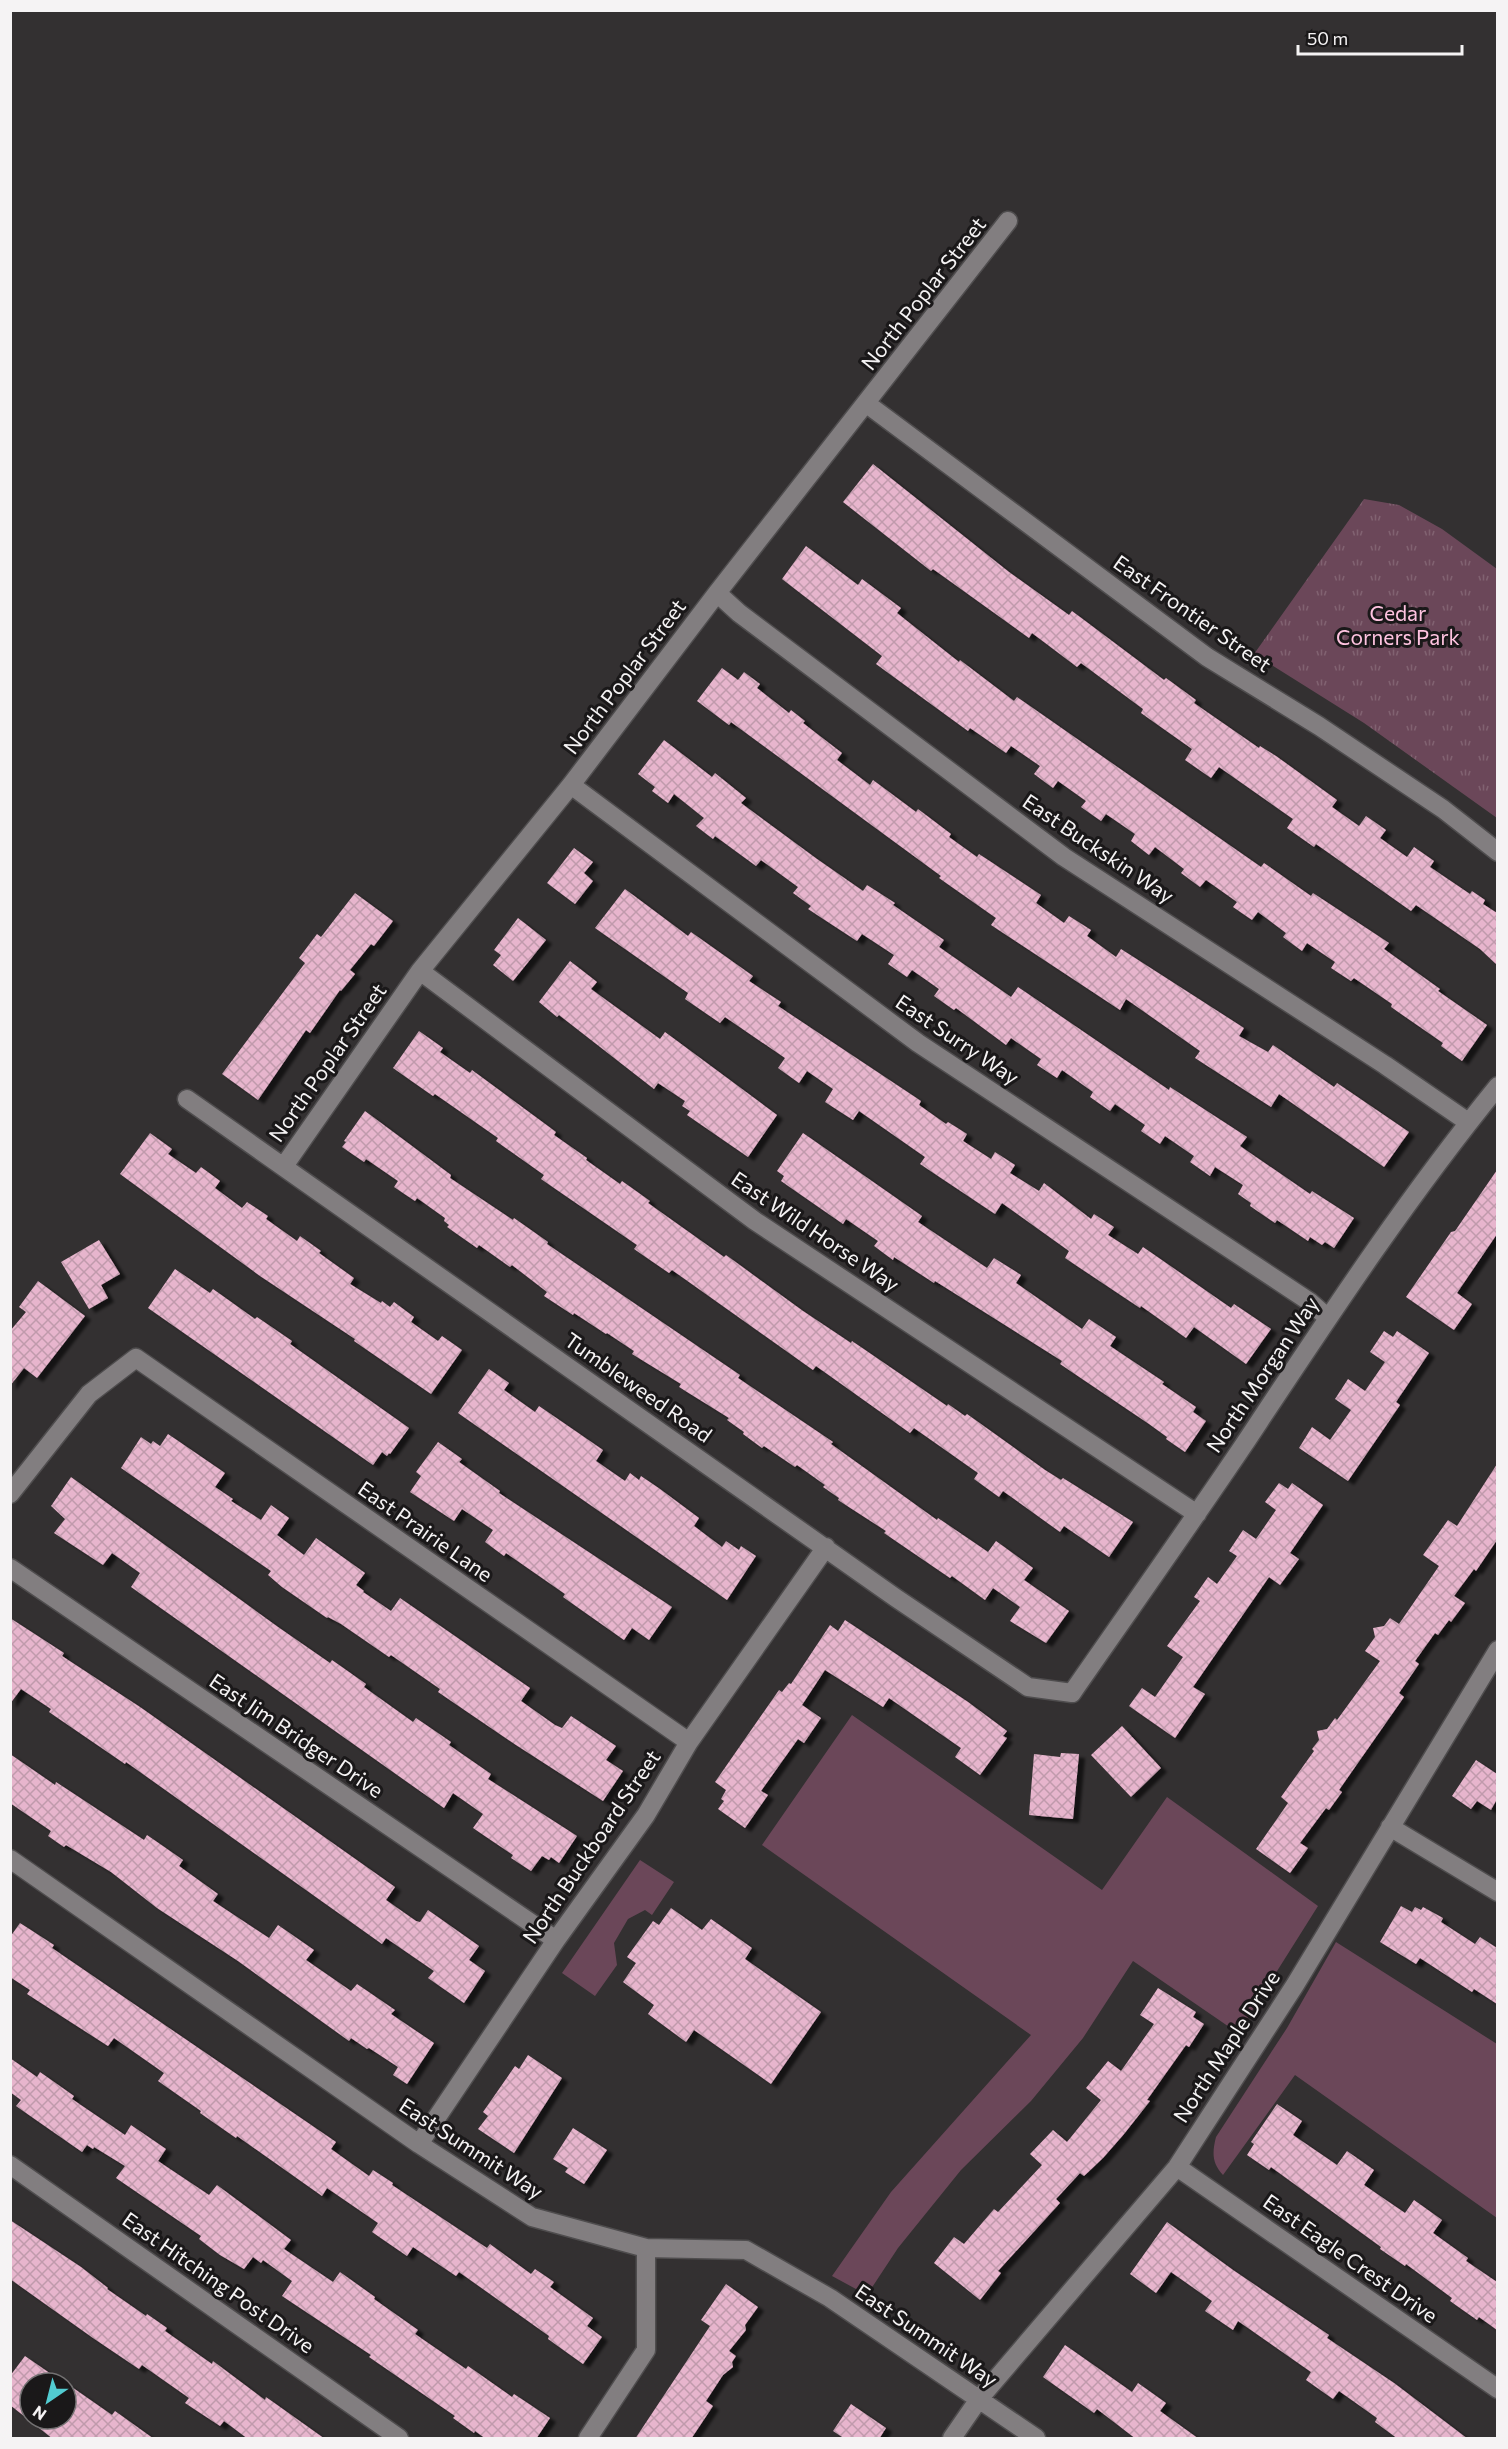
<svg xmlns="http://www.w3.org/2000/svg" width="1508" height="2449" font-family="Commissioner,sans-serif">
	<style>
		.grass { fill: #6b4759 }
		.park { fill: url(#park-tufts) }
		.building { fill: url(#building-cross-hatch); filter: url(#shadow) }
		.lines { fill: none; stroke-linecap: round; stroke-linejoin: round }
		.minor-casing { stroke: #4f4d4e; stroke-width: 21 }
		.minor { stroke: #827e80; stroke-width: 18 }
		.labels { text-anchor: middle; stroke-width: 6; stroke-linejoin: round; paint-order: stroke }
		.street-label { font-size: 21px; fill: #f5f3f4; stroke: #1a1819 }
		.park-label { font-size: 21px; fill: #ffc3e0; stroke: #1a1819 }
	</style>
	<defs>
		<pattern id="park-tufts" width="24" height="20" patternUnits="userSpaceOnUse" patternTransform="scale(1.5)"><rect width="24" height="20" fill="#6b4759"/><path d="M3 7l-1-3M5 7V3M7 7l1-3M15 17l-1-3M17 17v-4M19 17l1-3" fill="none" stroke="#816271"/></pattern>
		<pattern id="building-cross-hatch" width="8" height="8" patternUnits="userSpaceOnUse" patternTransform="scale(1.5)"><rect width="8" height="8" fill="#e7b5cd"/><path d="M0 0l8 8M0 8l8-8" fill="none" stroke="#c09aac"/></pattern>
		<filter id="shadow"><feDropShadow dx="6" dy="4" stdDeviation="1.5" flood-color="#0009"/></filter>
	</defs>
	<rect width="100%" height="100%" fill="#333031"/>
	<path class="grass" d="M852 1715 1102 1890 1167 1797 1318 1906 1238 2033 1133 1961 1083 2038 1031 2101 961 2170 898 2248 867 2295 832 2276 891 2192 1031 2035 762 1845Z
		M640 1860 674 1882 652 1915 645 1910 628 1919 614 1943 617 1965 595 1996 562 1973Z
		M1336 1942 1497 2044V2218L1295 2075 1223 2175C1212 2163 1212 2153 1216 2137L1287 2028Z"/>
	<path class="park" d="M1364 499 1399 505 1442 529 1497 569V818L1364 723 1254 654Z"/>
	<path class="building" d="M873 464 1009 572 1069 615 1072 611 1164 680 1166 678 1196 700 1194 703 1259 748 1260 746 1276 756 1337 800 1332 807 1359 826 1366 816 1386 830 1380 838 1407 857 1414 847 1434 861 1430 867 1470 894 1472 891 1485 900 1483 904 1497 913V965L1480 949 1416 905 1411 911 1316 844 1314 847 1287 828 1293 819 1219 767 1211 778 1185 760 1192 749 1141 713 1143 709 1081 663 1077 667 1032 633 1029 638 933 569 931 571 843 502Z
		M806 546 858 585 862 579 901 608 897 613 959 662 960 660 1014 701 1017 697 1261 867 1264 863 1311 896 1313 893 1389 943 1384 949 1440 989 1438 991 1487 1025 1462 1061 1441 1046 1443 1043 1391 1007 1392 1004 1354 978 1351 981 1331 968 1335 962 1307 943 1302 951 1283 937 1286 933 1258 912 1252 920 1233 907 1237 902 1206 880 1200 887 1181 873 1184 869 1155 847 1149 855 1131 841 1135 834 1106 814 1101 821 1081 807 1086 801 1058 781 1053 788 1034 774 1040 766 1011 746 1006 753 970 728 968 731 876 664 882 656 782 579Z
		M722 668 738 680 744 672 760 684 757 688 789 713 791 710 805 721 803 723 842 753 837 760 870 785 873 780 916 812 918 809 951 834 949 837 977 857 979 854 1041 895 1036 903 1064 923 1069 916 1091 930 1087 936 1116 957 1121 949 1244 1028 1239 1036 1268 1052 1273 1045 1334 1087 1337 1083 1409 1132 1384 1167 1279 1094 1271 1107 1195 1058 1200 1051 1126 999 1120 1010 991 925 996 918 939 878 941 876 731 722 729 725 697 701Z
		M664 740 712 777 715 773 746 798 741 803 817 859 863 891 867 885 895 903 893 905 944 940 939 947 1011 997 1018 987 1169 1090 1170 1087 1247 1137 1240 1146 1310 1194 1312 1191 1354 1218 1334 1248 1325 1242 1322 1245 1310 1237 1308 1241 1277 1220 1275 1223 1250 1206 1251 1203 1238 1194 1243 1185 1215 1167 1210 1176 1190 1162 1194 1156 1165 1136 1160 1144 1141 1131 1145 1125 1115 1104 1110 1111 1090 1097 1093 1092 1062 1070 1057 1078 1037 1065 1041 1059 1011 1038 1006 1045 956 1008 954 1010 934 996 939 989 912 970 907 977 888 964 894 955 862 934 857 941 808 909 811 906 793 893 798 887 761 860 756 866 715 836 713 839 696 826 704 818 674 794 668 803 652 791 655 787 638 774Z
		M574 848 593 862 584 873 593 881 575 904 547 883Z
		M625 889 688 936 691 932 753 976 749 981 781 1002 778 1006 921 1101 919 1105 946 1124 948 1122 967 1134 963 1141 991 1159 995 1152 1015 1165 1010 1173 1039 1191 1044 1183 1091 1219 1094 1214 1114 1227 1108 1235 1138 1254 1143 1247 1231 1308 1234 1304 1271 1329 1246 1364 1194 1327 1186 1338 1141 1306 1140 1308 1065 1258 1069 1251 1002 1203 995 1214 920 1164 925 1157 859 1111 853 1120 825 1102 833 1089 807 1071 799 1083 778 1068 785 1058 725 1017 720 1023 685 999 688 993 595 928Z
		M355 893 393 921 374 946 371 944 350 970 355 974 341 991 340 990 310 1033 306 1030 258 1100 222 1074 305 963 299 958 317 934 321 937Z
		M518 918 546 940 513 981 493 965 501 955 494 950Z
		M570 961 597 982 591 989 660 1039 665 1032 777 1115 748 1157 687 1115 690 1111 682 1106 685 1101 658 1083 654 1089 559 1015 557 1017 539 1002Z
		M419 1031 443 1048 440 1052 470 1073 472 1070 556 1132 554 1135 587 1158 586 1160 620 1184 622 1181 650 1201 648 1203 724 1257 726 1255 803 1311 851 1343 852 1341 947 1406 948 1404 965 1416 967 1414 1045 1470 1061 1480 1063 1478 1133 1522 1109 1557 1064 1526 1060 1532 1003 1491 999 1497 974 1479 978 1473 914 1428 910 1433 816 1366 813 1370 672 1270 669 1273 634 1249 637 1245 541 1179 544 1175 496 1141 498 1138 435 1094 433 1096 393 1068Z
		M365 1111 451 1175 450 1178 513 1220 514 1218 548 1242 547 1244 740 1375 738 1378 833 1442 831 1444 937 1520 938 1518 988 1552 996 1541 1033 1568 1024 1580 1069 1611 1046 1643 1010 1621 1020 1607 993 1588 985 1600 952 1576 950 1578 884 1533 886 1531 838 1500 839 1498 823 1487 825 1485 797 1465 795 1467 764 1446 762 1448 743 1434 744 1432 727 1420 729 1418 679 1387 681 1384 632 1354 634 1351 607 1333 606 1334 574 1313 573 1315 544 1296 547 1292 512 1265 510 1267 479 1245 477 1248 447 1227 449 1225 444 1221 445 1218 417 1198 415 1201 394 1187 398 1181 366 1159 364 1162 342 1147 346 1142 344 1141Z
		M150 1133 172 1149 168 1154 196 1173 201 1167 220 1181 215 1188 242 1208 247 1202 268 1216 266 1219 297 1241 300 1236 321 1251 319 1253 354 1278 350 1284 381 1303 382 1301 390 1307 394 1302 414 1317 411 1322 438 1341 442 1336 462 1350 431 1394 354 1341 355 1339 260 1276 120 1174Z
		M803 1133 922 1216 918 1222 987 1268 994 1258 1021 1275 1016 1283 1082 1329 1089 1319 1116 1337 1110 1346 1164 1382 1162 1384 1196 1407 1193 1412 1206 1421 1185 1452 1166 1439 1167 1437 1149 1424 1060 1364 1062 1361 935 1281 934 1283 894 1257 893 1260 874 1246 878 1241 846 1219 843 1224 781 1181 784 1176 777 1171Z
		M1497 1170V1234L1457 1293 1472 1304 1454 1330 1406 1297 1451 1232 1455 1231Z
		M99 1240 120 1274 101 1285 108 1298 89 1309 61 1262Z
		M175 1269 210 1293 213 1289 255 1319 257 1317 292 1341 290 1344 409 1428 390 1454 389 1453 387 1456 382 1452 373 1465 148 1308Z
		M38 1281 85 1316 37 1378 24 1368 10 1386V1331L26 1312 19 1307Z
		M1384 1331 1393 1337 1397 1331 1429 1353 1396 1402 1400 1405 1348 1481 1299 1448 1312 1427 1330 1440 1351 1410 1335 1399 1348 1379 1365 1391 1385 1362 1370 1352Z
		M489 1369 509 1383 504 1390 535 1412 539 1406 603 1450 596 1461 625 1481 630 1473 639 1480 641 1476 660 1489 699 1518 694 1526 722 1547 726 1541 739 1550 741 1546 756 1556 727 1600 458 1413Z
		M168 1434 225 1473 215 1487 233 1499 231 1501 261 1520 271 1505 289 1518 277 1535 304 1555 316 1538 365 1573 356 1585 364 1591 363 1592 391 1611 400 1598 530 1688 521 1701 555 1725 562 1728 571 1716 616 1746 606 1760 623 1771 603 1801 516 1745 438 1692 440 1689 391 1655 389 1657 341 1624 328 1617 327 1618 282 1587 268 1575 271 1571 121 1468 141 1437 151 1444 153 1441 160 1446Z
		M438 1442 462 1459 459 1462 500 1491 499 1493 672 1607 649 1640 632 1628 624 1640 563 1597 565 1594 506 1553 504 1556 485 1542 493 1530 462 1509 454 1521 410 1492 421 1476 416 1472Z
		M1497 1464V1540L1476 1571 1474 1569 1454 1596 1465 1603 1451 1622 1449 1620 1438 1635 1435 1633 1415 1661 1419 1664 1399 1693 1404 1697 1339 1790 1342 1792 1329 1810 1326 1808 1300 1843 1308 1848 1290 1873 1256 1849 1288 1803 1281 1797 1314 1751 1312 1749 1319 1740 1317 1731 1327 1729 1335 1718 1337 1720 1380 1661 1365 1651 1375 1637 1373 1628 1384 1626 1390 1618 1399 1624 1439 1566 1423 1555 1448 1520 1457 1526Z
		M71 1477 278 1627 330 1663 332 1660 366 1684 364 1687 413 1722 416 1718 451 1742 449 1745 491 1774 488 1779 577 1836 559 1863 551 1857 549 1860 542 1856 531 1871 511 1858 513 1855 473 1828 483 1814 453 1793 444 1808 131 1587 140 1573 112 1553 103 1565 54 1533 65 1519 51 1506Z
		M1279 1483 1288 1489 1292 1483 1323 1505 1290 1553 1299 1559 1280 1585 1269 1577 1193 1687 1205 1694 1175 1738 1129 1706 1142 1688 1155 1697 1183 1657 1167 1646 1200 1601 1194 1597 1208 1577 1217 1584 1237 1556 1229 1551 1243 1530 1256 1539 1276 1510 1265 1502Z
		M10 1618 64 1653 62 1656 140 1707 395 1887 386 1900 416 1921 420 1922 428 1910 479 1946 469 1960 485 1971 464 2003 428 1978 434 1971 386 1938 382 1944 126 1762 125 1764 49 1712 51 1709 21 1689 10 1704Z
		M845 1620 968 1702 1007 1731 1003 1736 1007 1738 980 1775 955 1757 961 1748 889 1698 883 1707 825 1670 802 1705 821 1718 804 1743 798 1739 761 1791 768 1795 745 1828 718 1809 724 1801 721 1799 726 1790 715 1782 779 1690 782 1692 789 1683 791 1684 830 1625 838 1631Z
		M1122 1726 1161 1768 1131 1797 1091 1755Z
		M1061 1753 1079 1754 1073 1819 1029 1815 1034 1754 1060 1757Z
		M10 1754 55 1785 56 1782 144 1840 147 1835 183 1860 179 1866 218 1894 213 1901 269 1938 278 1925 314 1950 306 1960 351 1991 357 1984 395 2010 391 2014 434 2043 407 2084 393 2075 398 2067 369 2048 367 2049 351 2038 349 2041 238 1961 157 1908 111 1872 66 1845 64 1847 48 1836 51 1831 10 1803Z
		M1476 1760 1497 1774V1799L1491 1810 1477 1801 1471 1809 1452 1796Z
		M1401 1906 1412 1912 1415 1907 1421 1910 1423 1907 1443 1918 1441 1922 1475 1944 1480 1937 1497 1948V2004L1474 1989 1472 1992 1420 1958 1416 1964 1380 1942Z
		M671 1908 702 1930 711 1919 752 1948 745 1959 821 2012 771 2084 694 2030 686 2042 648 2014 654 2005 623 1982 636 1963 627 1957 653 1921 659 1925Z
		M20 1923 54 1945 52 1948 336 2142 331 2149 369 2176 373 2170 393 2183 392 2185 487 2248 490 2244 531 2274 535 2269 554 2282 550 2287 593 2318 587 2326 602 2337 583 2364 548 2339 549 2336 459 2272 456 2276 413 2247 407 2256 372 2232 378 2223 327 2188 322 2196 237 2136 236 2138 200 2113 201 2111 158 2081 164 2073 114 2038 108 2046 27 1994 30 1990 10 1977V1937Z
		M1158 1988 1196 2012 1193 2017 1204 2024 1189 2047 1186 2045 1147 2100 1150 2101 1124 2134 1103 2158 1084 2176 1080 2173 1056 2199 1060 2203 998 2271 1001 2273 980 2300 934 2263 954 2237 964 2244 994 2209 998 2212 1042 2165 1030 2154 1053 2130 1067 2142 1101 2100 1086 2088 1108 2061 1121 2071 1154 2024 1140 2015Z
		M528 2055 562 2078 514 2153 478 2129 488 2116 483 2112 515 2066 519 2069Z
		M10 2058 37 2077 40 2072 74 2096 72 2099 125 2135 131 2125 166 2149 158 2161 209 2195 217 2185 291 2240 284 2249 333 2282 340 2272 375 2297 374 2299 418 2330 415 2334 466 2369 468 2366 512 2397 514 2394 550 2418 536 2439H486L475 2431 474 2433 453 2418 455 2416 369 2357 371 2355 282 2296 292 2281 263 2260 261 2263 253 2257 244 2269 220 2255 199 2239 201 2236 116 2178 125 2166 94 2147 93 2149 87 2145 82 2152 16 2106 21 2100 10 2092Z
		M1277 2104 1302 2121 1293 2135 1337 2165 1347 2151 1374 2170 1364 2185 1405 2213 1414 2200 1442 2220 1433 2233 1468 2258 1466 2261 1497 2282V2330L1479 2317 1477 2320 1450 2301 1452 2298 1406 2264 1405 2266 1380 2249 1381 2247 1271 2167 1269 2170 1247 2155 1254 2144 1251 2142Z
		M573 2128 607 2150 584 2184 565 2172 568 2168 553 2159Z
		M10 2220 81 2267 108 2288 107 2289 146 2316 147 2314 167 2328 165 2331 212 2364 213 2361 265 2400 266 2397 325 2439H248L224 2421 220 2426 185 2403 189 2398 142 2365 139 2369 93 2338 10 2279Z
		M1167 2222 1233 2270 1329 2335 1327 2338 1394 2383 1468 2439H1398L1375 2422 1377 2418 1339 2391 1333 2399 1306 2380 1311 2372 1238 2321 1233 2330 1205 2311 1212 2301 1171 2272 1156 2293 1130 2274Z
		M726 2284 758 2307 745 2325 746 2330 729 2351 736 2356 732 2362 733 2367 723 2375 706 2401 713 2406 691 2439H635L710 2326 701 2320Z
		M1065 2345 1132 2392 1138 2383 1166 2403 1160 2411 1199 2439H1136L1097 2409 1094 2413 1043 2377Z
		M25 2356 64 2383H30V2419H66V2383L112 2415 115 2411 154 2439H53L10 2405V2376Z
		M851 2404 886 2428 879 2439H845L833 2431Z"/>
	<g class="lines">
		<defs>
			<path id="minor" d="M867 404 1207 657 1319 726 1443 809 1498 852
				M717 593 739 613 1064 857 1385 1065 1468 1122
				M571 785 918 1043 1230 1249 1310 1302 1328 1318
				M420 971 755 1221 1197 1514
				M187 1099 896 1598 1028 1687 1072 1693C1129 1611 1187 1529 1243 1446 1324 1324 1405 1200 1498 1086
				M284 1166 420 971 571 785 717 593 1008 221
				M10 1494 89 1394 136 1358 689 1742
				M10 1568 556 1940
				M1390 1827 1498 1892
				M10 1859 419 2144 532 2217 646 2248 746 2250 830 2298 1036 2438
				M419 2144 556 1940 646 1815 689 1742 826 1547
				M10 2165 399 2438
				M1177 2167 1498 2389
				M588 2438 646 2350V2248
				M952 2438 979 2399 1177 2167 1295 1985 1498 1650"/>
		</defs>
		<use href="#minor" class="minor-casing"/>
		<use href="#minor" class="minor"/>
	</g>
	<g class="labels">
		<g class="street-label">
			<text transform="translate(924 294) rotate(-52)" y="7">North Poplar Street</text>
			<text transform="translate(1192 614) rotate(35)" y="7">East Frontier Street</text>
			<text transform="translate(625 677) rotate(-53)" y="7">North Poplar Street</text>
			<text transform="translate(1098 849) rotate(34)" y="7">East Buckskin Way</text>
			<text transform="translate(957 1040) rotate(34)" y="7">East Surry Way</text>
			<text transform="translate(328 1063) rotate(-55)" y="7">North Poplar Street</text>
			<text transform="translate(815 1232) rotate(34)" y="7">East Wild Horse Way</text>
			<text transform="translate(1263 1375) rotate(-56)" y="7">North Morgan Way</text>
			<text transform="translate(638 1388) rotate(35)" y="7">Tumbleweed Road</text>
			<text transform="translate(425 1532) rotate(35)" y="7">East Prairie Lane</text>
			<text transform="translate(296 1736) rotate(34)" y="7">East Jim Bridger Drive</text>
			<text transform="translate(592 1847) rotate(-56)" y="7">North Buckboard Street</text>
			<text transform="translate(1227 2047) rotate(-57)" y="7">North Maple Drive</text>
			<text transform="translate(471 2149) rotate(33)" y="7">East Summit Way</text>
			<text transform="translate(1350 2259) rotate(35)" y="7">East Eagle Crest Drive</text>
			<text transform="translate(218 2283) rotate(35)" y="7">East Hitching Post Drive</text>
			<text transform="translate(926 2336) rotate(34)" y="7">East Summit Way</text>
		</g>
		<g class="park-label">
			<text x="1398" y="621">Cedar<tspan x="1398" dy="24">Corners Park</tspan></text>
		</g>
	</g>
	<rect width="1508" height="2449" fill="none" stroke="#f5f3f4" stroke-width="24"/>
	<g transform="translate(48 2401) rotate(215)"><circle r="28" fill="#1a1819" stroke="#727071" stroke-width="1.5"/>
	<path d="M0-4.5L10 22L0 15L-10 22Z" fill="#52ccd1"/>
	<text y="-9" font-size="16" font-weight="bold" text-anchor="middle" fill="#f5f3f4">N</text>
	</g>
	<path d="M1298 45v9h164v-9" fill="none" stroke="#f5f3f4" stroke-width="3"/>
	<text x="1307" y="45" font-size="18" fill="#f5f3f4" stroke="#1a1819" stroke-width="4.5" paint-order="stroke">50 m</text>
</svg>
